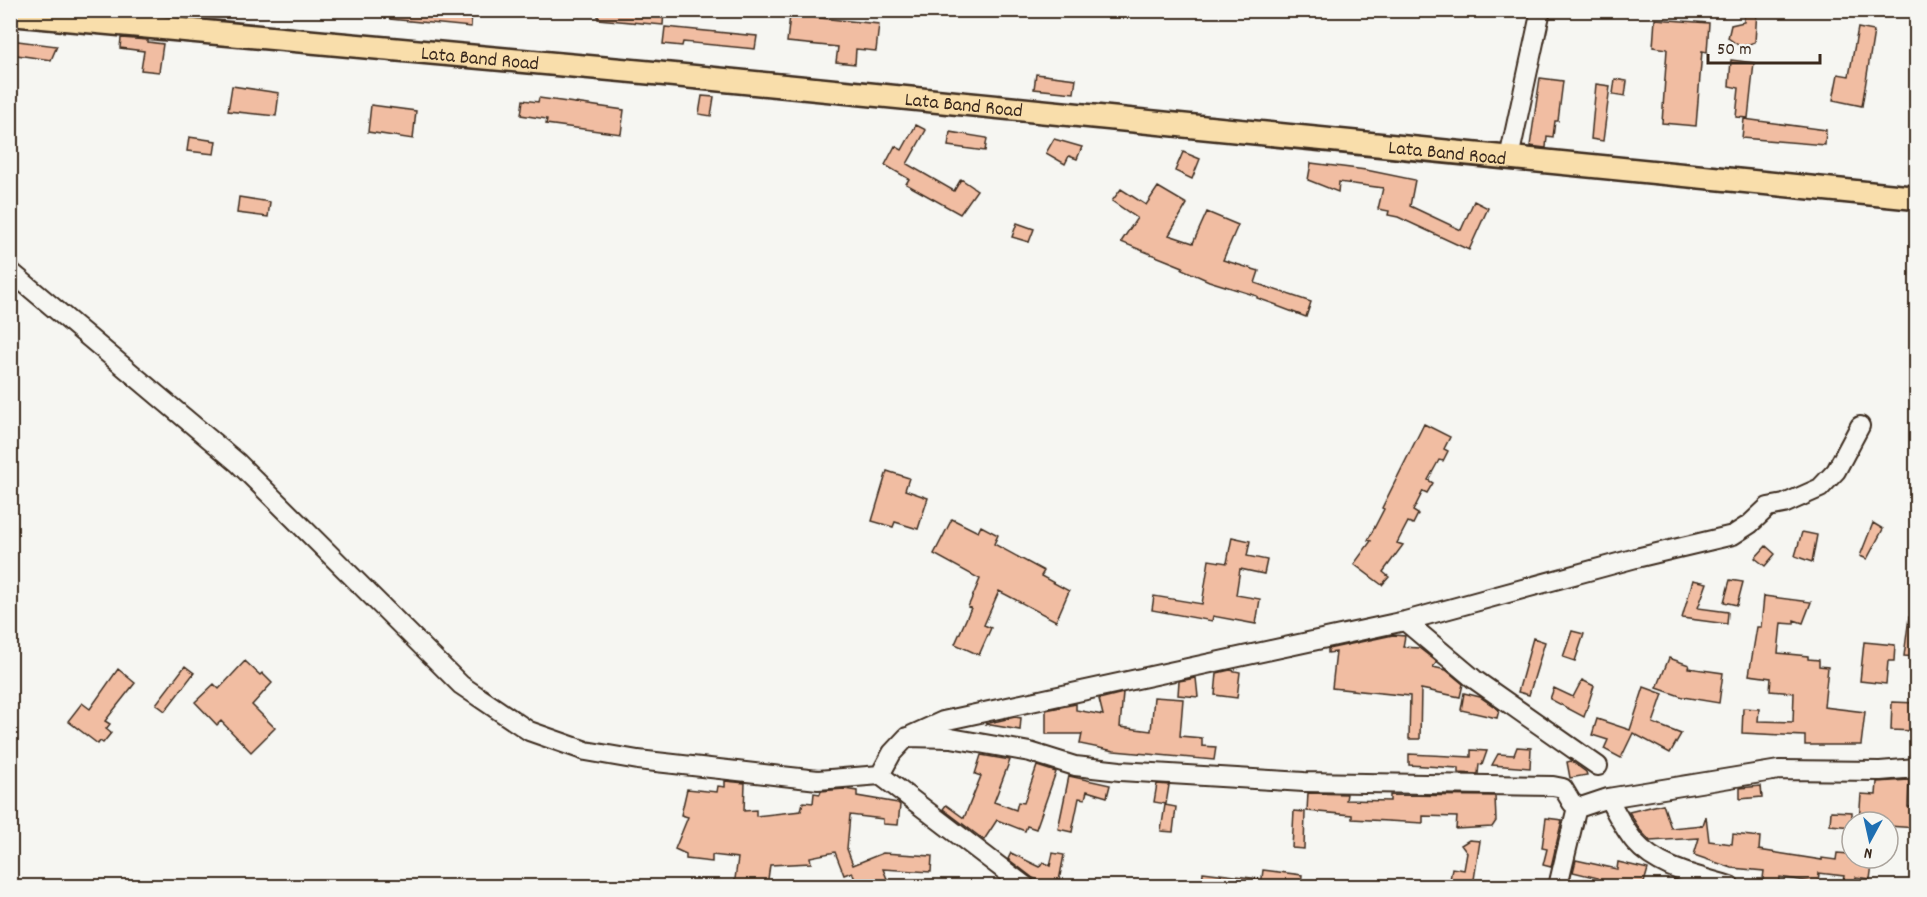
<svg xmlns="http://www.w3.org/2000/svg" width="1927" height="897" font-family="Dekko,sans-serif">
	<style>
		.building { fill: #f1bda2; stroke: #3b2a1e; stroke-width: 1.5 }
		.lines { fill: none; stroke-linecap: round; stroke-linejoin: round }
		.minor-casing { stroke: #3b2a1e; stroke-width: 22 }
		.major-casing { stroke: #3b2a1e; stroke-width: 27 }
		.minor { stroke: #f6f6f2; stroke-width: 18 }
		.major { stroke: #f9deab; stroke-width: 22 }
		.labels { text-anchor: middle; stroke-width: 6; stroke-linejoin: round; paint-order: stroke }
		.street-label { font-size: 20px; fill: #3b2a1e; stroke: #f6f6f2 }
	</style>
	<rect width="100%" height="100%" fill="#f6f6f2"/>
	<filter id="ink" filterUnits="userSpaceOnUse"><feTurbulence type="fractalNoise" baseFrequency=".0167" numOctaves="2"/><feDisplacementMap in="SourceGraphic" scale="12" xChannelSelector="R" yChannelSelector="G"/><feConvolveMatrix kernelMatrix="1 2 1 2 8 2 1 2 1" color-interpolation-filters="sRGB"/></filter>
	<g filter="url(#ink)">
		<path class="building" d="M390 10H472L471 27 390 19Z
			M598 10H664L663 25 598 19Z
			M1757 10 1755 42 1741 47 1728 38 1731 25 1744 22V11Z
			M790 15 879 24 876 51 856 49 855 64 836 62 838 47 787 42Z
			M1655 19 1709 23 1707 52 1702 51 1696 126 1662 123 1667 49 1653 47Z
			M665 27 757 36 755 49 683 42 682 46 663 44Z
			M1858 28 1874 31 1862 106 1833 100 1838 74 1849 76Z
			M121 38 148 40V42L163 44 159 72 141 70 144 51 120 48Z
			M10 40 57 46 51 60 10 54Z
			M1731 60 1754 63 1748 118 1736 117 1739 88 1729 86Z
			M1036 74 1076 79 1074 93 1034 89Z
			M1540 78 1563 81 1558 121H1555L1553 137 1547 136 1546 148 1530 146Z
			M1615 79 1627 81 1625 96 1613 94Z
			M1596 84 1610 86 1603 141 1591 139Z
			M232 86 279 93 276 116 228 111Z
			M702 96 714 97 711 116 699 114Z
			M539 98 624 110 621 134 546 124 547 119 521 115 523 100 538 102Z
			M371 105 416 111 413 139 368 132Z
			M1744 119 1826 130 1825 145 1742 138Z
			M916 125 926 130 907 164 954 191 961 179 977 190 960 214 906 184 909 179 885 165 895 146 902 150Z
			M950 132 987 138 985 151 948 146Z
			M189 137 216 141 214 154 187 151Z
			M1054 139 1082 147 1077 159 1069 156 1065 164 1046 153Z
			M1183 152 1200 159 1192 179 1175 171Z
			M1311 163 1366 170 1415 180 1410 206 1461 230 1474 201 1488 208 1469 250 1398 217 1388 215 1389 211 1378 209 1383 188 1339 182 1338 192 1308 180Z
			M1158 187 1187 204 1169 235 1193 243 1207 212 1238 225 1223 260 1259 271 1255 283 1311 302 1306 317 1277 306V305L1257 298V296L1209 281 1182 269 1183 267 1121 242 1137 218 1112 201 1121 189 1146 205Z
			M239 197 270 202 268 217 237 213Z
			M1017 223 1034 229 1029 242 1012 237Z
			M1424 424 1450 437 1444 449 1448 451 1443 461 1439 460 1428 480 1433 483 1427 493 1423 491 1413 511 1418 514 1413 524 1408 522 1397 543 1403 545 1383 572 1389 577 1382 585 1354 564 1371 541 1368 540 1384 509 1382 508Z
			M887 471 909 478 905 490 928 498 918 529 895 522 893 527 872 521Z
			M952 519 978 532 981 526 998 535 994 544 1044 571 1041 576 1069 591 1056 621 999 591 984 625 991 628 979 655 955 644 971 608 968 607 980 579 934 554Z
			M1873 523 1883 529 1867 559 1860 556Z
			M1802 532 1817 535 1812 562 1795 556Z
			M1232 537 1250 541 1247 556 1267 560 1264 574 1240 569 1236 595 1260 599 1256 624 1213 616 1212 621 1152 610 1154 596 1202 604 1209 560 1227 563Z
			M1766 546 1775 554 1765 566 1755 558Z
			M1693 580 1707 583 1698 608 1728 612 1727 624 1682 618Z
			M1730 580 1743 582 1737 605 1724 602Z
			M1764 596 1811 602 1803 623 1794 620V624L1781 623 1778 653 1808 656V659L1819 660V666L1828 667 1824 707 1865 712 1861 745H1805V736L1742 733 1743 708 1759 709 1758 721 1793 722 1794 693 1770 691 1771 678 1749 675 1757 627H1761Z
			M1909 617 1917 618V657L1904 656Z
			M1572 631 1584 634 1575 661 1563 657Z
			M1393 635 1405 636 1403 647 1419 648 1437 662 1433 667 1446 670 1463 684 1460 697 1421 689 1420 739H1409L1410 696 1332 688 1336 652 1328 653V649Z
			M1533 638 1545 642 1529 695 1518 692Z
			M1864 642 1895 645 1894 661H1888L1886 684 1860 681Z
			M1669 658 1689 665 1688 668 1723 673 1719 703 1683 697 1657 688Z
			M245 661 260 675 262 673 272 683 252 705 275 728 251 752 221 721 217 725 195 702 214 684 219 689Z
			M185 666 194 673 165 711 156 704Z
			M118 669 135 683 105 721 110 724 106 729 111 733 103 743 100 741 98 744 68 721 82 703 90 709Z
			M1230 670 1240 672 1237 698 1215 695 1217 673Z
			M1196 678 1198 697 1178 695 1179 681Z
			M1582 680 1594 686 1584 717 1550 699 1554 688 1573 697Z
			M1644 687 1663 694 1653 723 1681 734 1670 753 1633 733 1621 758 1604 749 1608 740 1592 735 1597 719 1630 730Z
			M1123 693 1120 727 1151 731 1154 697 1183 699 1180 736 1202 738V746L1216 747 1214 760 1114 751 1080 744 1082 734H1046V710L1076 704V710L1103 715 1099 699Z
			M1464 693 1480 697 1499 710 1497 718 1461 710Z
			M1892 702 1917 703V723H1915L1914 731 1891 730Z
			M1015 717 1021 718 1020 730 985 724Z
			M1517 747 1531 748 1530 768 1492 765 1498 754 1514 755Z
			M1471 750 1487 751 1482 765 1479 764 1478 774 1458 773V768L1409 765V754L1471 757Z
			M981 755 1010 760 994 802 1016 810 1018 802 1024 803 1037 766 1056 772 1036 829 1027 826 1025 831 997 820 984 840 943 809 946 805 964 818 981 776 975 774Z
			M1571 761 1586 772 1587 775 1570 778 1567 762Z
			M1069 776 1110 785 1107 797 1087 791 1085 799 1079 798 1072 832 1058 829Z
			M1909 780 1908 807H1912V814L1917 815V828L1888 826V822H1859L1861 794 1876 795 1877 782Z
			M725 781 745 783 744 811 756 810V816L801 811 803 802 813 803 814 793 820 794 821 791 844 789 857 791V796L898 803 900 805 898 825 883 824V819L850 815 847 849 853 865 883 853 932 856 931 872 883 869 890 886H867L865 882 857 885 852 872 844 875 835 852 810 857 811 863 770 865 767 886H734L738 858 712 855V862L686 859V854L675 849 688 817 681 815 687 789 717 792 718 786 725 787Z
			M1157 784 1169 785 1166 804 1154 802Z
			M1761 786 1762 797 1740 799V788Z
			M1308 793 1347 794 1346 800 1390 801V795L1495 796 1496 821 1492 827 1456 829 1457 817 1423 816V823L1352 819V815L1307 811Z
			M1663 804 1671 828 1703 825 1706 816 1709 841 1732 844 1733 834 1760 837 1759 850 1822 860V858L1836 860 1837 853 1850 854V858H1873L1870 879 1856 877 1855 882 1843 881 1844 876 1819 873 1818 883 1780 877 1779 886H1762L1764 871 1732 868 1694 855 1699 838 1650 841 1640 830 1629 812Z
			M1165 805 1176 807 1173 832 1161 831Z
			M1294 811 1305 812 1304 849 1292 848Z
			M1831 811 1852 812V827L1830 825Z
			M1546 818 1562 820 1551 867 1543 865 1547 849 1542 848Z
			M1469 840 1480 841 1473 886H1449L1452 868 1464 870 1467 853 1461 845Z
			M1011 853 1040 867 1043 862 1050 866 1053 853 1064 855 1058 886H1050L1033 878 1008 859Z
			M1576 860 1617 869 1618 862 1648 869 1643 886H1596L1598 878 1573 872Z
			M1263 870 1302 875 1301 886H1261Z
			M1203 872 1259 879 1258 886H1202Z"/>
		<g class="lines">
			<defs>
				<path id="minor" d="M1509 158 1541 10
					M10 271 238 463 461 685 529 731 586 751 638 760 818 780 880 775 1025 886
					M1405 621 1474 679 1598 766
					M912 735 943 721 1405 621 1636 558 1733 535 1750 524 1768 507 1784 504 1820 488 1836 471 1860 426
					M880 775 892 753 907 737 951 738 1030 752 1075 766 1120 771 1304 782 1553 786 1563 788 1572 803 1581 807 1608 798 1779 770 1880 771 1916 768
					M1608 798C1616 812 1624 829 1635 842 1657 868 1698 876 1730 886
					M1558 886 1577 807"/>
				<g id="major">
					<path id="s1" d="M10 14 654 73 1916 198"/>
				</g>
			</defs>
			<use href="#minor" class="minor-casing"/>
			<use href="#major" class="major-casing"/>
			<use href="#minor" class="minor"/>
			<use href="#major" class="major"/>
		</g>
	</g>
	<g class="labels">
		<g class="street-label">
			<text dy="7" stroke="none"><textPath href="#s1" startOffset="472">Lata Band Road</textPath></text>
			<text dy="7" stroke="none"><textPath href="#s1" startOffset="958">Lata Band Road</textPath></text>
			<text dy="7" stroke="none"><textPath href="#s1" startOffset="1444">Lata Band Road</textPath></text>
		</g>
	</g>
	<rect width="1927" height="897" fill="none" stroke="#f6f6f2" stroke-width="36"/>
	<rect x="18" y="18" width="1891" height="861" fill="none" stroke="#3b2a1e" stroke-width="2" filter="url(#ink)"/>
	<g transform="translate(1870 840) rotate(188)"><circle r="28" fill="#f6f6f2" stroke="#aba49d" stroke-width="1.5"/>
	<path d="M0-4.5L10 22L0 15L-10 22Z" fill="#1f6fb2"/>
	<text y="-9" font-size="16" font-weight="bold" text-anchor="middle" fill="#3b2a1e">N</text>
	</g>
	<path d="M1708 54v9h112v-9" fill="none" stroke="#3b2a1e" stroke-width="3"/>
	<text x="1717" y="54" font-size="18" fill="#3b2a1e" stroke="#f6f6f2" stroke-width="4.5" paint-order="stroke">50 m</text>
</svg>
